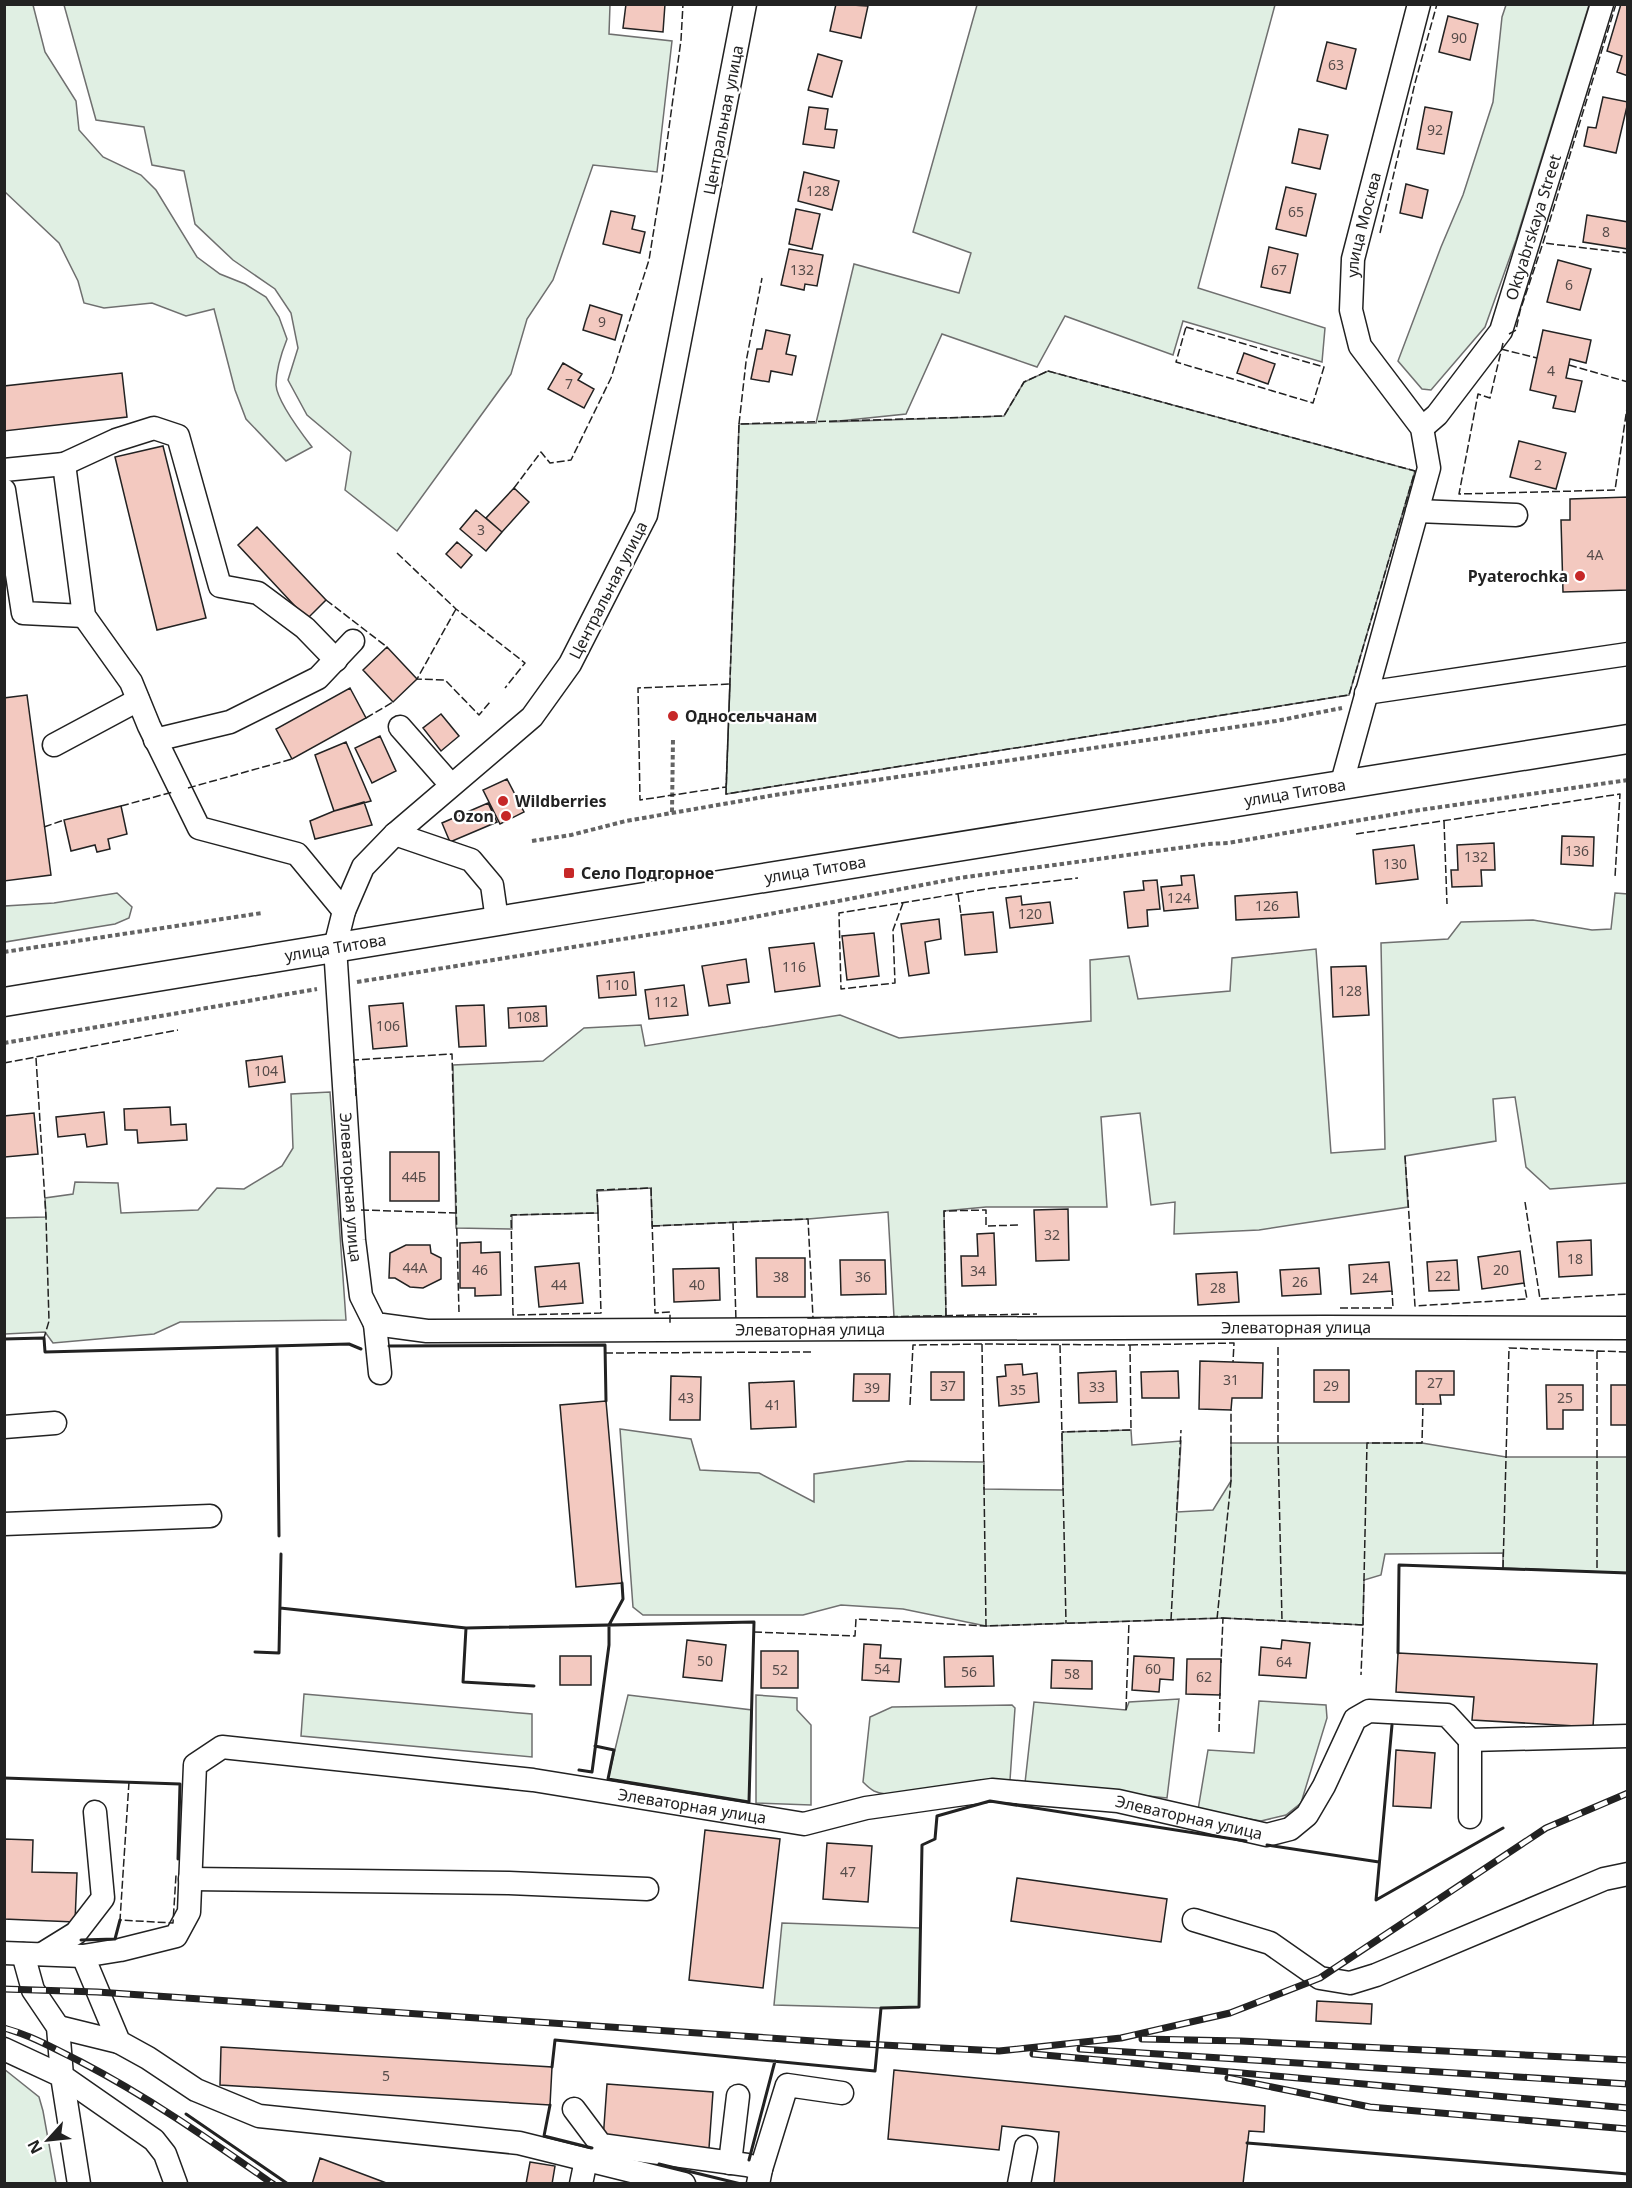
<svg xmlns="http://www.w3.org/2000/svg" width="1632" height="2188" font-family="'Noto Sans',sans-serif">
	<style>
		.green { fill: #e0efe3; stroke: #6f6f6f; stroke-width: 1.5 }
		.building { fill: #f3c9c0; stroke: #222; stroke-width: 1.5 }
		.lines { fill: none; stroke-linecap: round; stroke-linejoin: round }
		.minor-casing { stroke: #222; stroke-width: 25 }
		.major-casing { stroke: #222; stroke-width: 31 }
		.path { stroke: #646464; stroke-width: 4; stroke-dasharray: 4.5 3; stroke-linecap: butt }
		.minor { stroke: #fff; stroke-width: 22 }
		.major { stroke: #fff; stroke-width: 28 }
		.rail-casing { stroke: #222; stroke-width: 7 }
		.rail { stroke: #fff; stroke-width: 4.5; stroke-dasharray: 14; stroke-linecap: butt }
		.fence { stroke: #222; stroke-width: 1.5; stroke-dasharray: 8 3; stroke-linecap: butt }
		.wall { stroke: #222; stroke-width: 3 }
		.poi-dot { fill: #c62828; stroke: #fff; stroke-width: 2 }
		.labels { text-anchor: middle; stroke-width: 4.5; stroke-linejoin: round; paint-order: stroke }
		.number-label { font-size: 14px; fill: #564c4a }
		.street-label { font-size: 16px; fill: #222; stroke: #fff }
		.poi-label { font-size: 16px; font-weight: bold; fill: #222; stroke: #fff; text-anchor: start }
	</style>
	<rect width="100%" height="100%" fill="#fff"/>
	<path class="green" d="M5 4 33 5 45 52 76 101 79 130 103 157 141 175 156 190 197 257 220 274 245 284 266 297 279 317 287 339C281 354 276 369 276 385 277 400 302 434 312 447L286 461 246 419 235 390 214 309 186 316 152 303 104 308 84 303 78 281 59 243 5 192Z
		M64 5H610L609 34 672 41 657 172 593 165 553 280 527 319 511 374 397 531 345 490 351 452 307 415 288 380 298 348 291 313 275 289 233 260 195 224 184 171 152 165 144 127 96 120Z
		M977 5H1275L1198 288 1325 328 1322 362 1183 321 1173 355 1065 316 1037 367 942 334 906 414 829 422 1004 416 1024 382 1048 371 1415 471 1349 695 726 794 739 424 816 423 854 264 959 293 971 253 913 232Z
		M1506 5H1589L1516 240 1485 327 1431 390 1422 389 1398 361 1441 247 1463 195 1493 102 1502 17Z
		M117 893 132 907 129 918 115 924 5 942V906L54 903Z
		M1615 893 1628 894 1627 1183 1550 1189 1526 1167 1515 1097 1493 1099 1496 1141 1405 1156 1408 1207 1259 1230 1174 1234 1175 1202 1151 1205 1140 1113 1101 1117 1107 1207H986L944 1211 946 1316 894 1317 888 1212 808 1219 652 1226 651 1188 597 1191 598 1213 512 1215V1229L456 1228 453 1065 543 1061 584 1028 641 1025 645 1046 840 1015 899 1038 1091 1021 1090 960 1129 956 1138 999 1230 991 1232 958 1316 949 1331 1153 1385 1149 1381 943 1448 939 1461 922 1533 920 1592 930 1611 929Z
		M330 1092 346 1320 180 1322 154 1334 53 1343 45 1332 5 1334V1218L46 1217 45 1198 73 1194 75 1182 118 1183 121 1213 198 1210 217 1188 244 1189 282 1166 293 1148 291 1094Z
		M620 1429 691 1439 700 1470 759 1473 814 1502V1474L908 1461 984 1462V1489L1063 1490 1062 1432 1131 1430 1132 1445 1181 1441 1177 1512 1213 1510 1231 1481V1443H1422L1506 1457H1627V1573L1503 1568V1553L1385 1554 1381 1575 1364 1580 1363 1625 1223 1618 986 1626 903 1609 841 1605 803 1615H643L633 1607Z
		M304 1694 532 1714V1757L301 1736Z
		M628 1695 752 1710 749 1802 608 1779Z
		M756 1695 797 1698V1710L811 1725V1805L756 1803Z
		M1179 1699 1167 1798 1025 1783 1034 1702 1126 1710 1129 1702Z
		M1259 1701 1326 1705 1327 1718 1301 1803 1286 1815 1261 1821 1198 1810 1208 1750 1254 1753Z
		M1012 1705 1015 1708 1010 1780C973 1780 904 1804 874 1791 870 1789 866 1785 863 1782L870 1717 892 1707Z
		M782 1923 920 1928 919 2007 881 2008 774 2005Z
		M4 2069 39 2097 43 2111 56 2183H5Z"/>
	<path class="building" d="M626 4H665L663 32 623 28Z
		M836 4 868 6 861 38 830 31Z
		M1621 4H1628V76L1617 72 1622 56 1607 51Z
		M1448 16 1478 24 1470 60 1439 52Z
		M1327 42 1356 49 1346 89 1317 81Z
		M818 54 842 61 832 97 808 90Z
		M1603 97 1628 102 1616 153 1584 146 1588 127 1596 128Z
		M809 107 828 109 825 129 837 130 834 148 803 144Z
		M1425 107 1452 112 1444 154 1417 149Z
		M1299 129 1328 135 1320 169 1292 163Z
		M804 172 839 181 832 210 798 201Z
		M1406 184 1428 190 1422 218 1400 213Z
		M1286 187 1316 194 1306 236 1276 229Z
		M796 209 820 214 812 249 789 244Z
		M611 211 635 216 632 229 645 232 640 253 603 244Z
		M1587 215 1628 222V249L1583 242Z
		M1269 247 1298 254 1290 293 1261 287Z
		M789 249 823 255 817 286 805 284 804 290 781 285Z
		M1558 260 1591 269 1580 310 1547 302Z
		M590 305 622 315 615 340 583 330Z
		M766 330 790 335 786 354 796 356 792 375 771 371 769 382 751 379 757 349H762Z
		M1543 330 1591 340 1586 363 1570 359 1566 378 1582 381 1575 412 1553 408 1556 396 1530 390Z
		M1244 353 1275 364 1268 384 1237 373Z
		M563 363 582 374 578 380 594 389 584 408 548 389Z
		M122 373 127 417 4 431V386Z
		M1519 441 1566 453 1556 489 1510 477Z
		M163 446 206 618 157 630 115 457Z
		M514 488 529 502 502 532 486 518Z
		M1628 497V590L1563 592 1561 520H1570V499Z
		M476 510 502 532 486 551 460 529Z
		M257 527 326 600 307 619 238 545Z
		M457 542 472 555 461 568 446 554Z
		M387 647 417 679 393 702 363 670Z
		M350 688 366 718 292 759 276 729Z
		M27 695 51 875 4 881V698Z
		M441 714 459 736 441 751 423 728Z
		M380 736 396 771 372 783 355 748Z
		M346 742 371 801 334 811 315 755Z
		M507 779 524 812 500 824 483 790Z
		M364 802 372 825 315 839 310 821 334 811Z
		M488 803 497 822 450 842 442 823Z
		M121 806 127 834 108 839 110 849 97 852 95 845 71 851 64 820Z
		M1562 836 1594 837 1593 866 1561 864Z
		M1494 843 1495 870H1481L1482 886 1452 887 1451 870H1458L1457 845Z
		M1414 845 1418 879 1376 884 1373 850Z
		M1194 875 1198 908 1164 911 1161 887 1182 885 1181 876Z
		M1157 880 1160 909 1147 910 1148 926 1128 928 1124 892 1144 890 1143 881Z
		M1297 892 1299 917 1236 920 1235 896Z
		M1021 896 1022 905 1050 902 1053 923 1010 928 1006 898Z
		M993 912 997 952 965 955 961 915Z
		M939 919 941 939 925 942 929 973 909 976 901 924Z
		M874 933 879 976 847 980 842 936Z
		M814 943 820 986 775 992 769 948Z
		M746 959 749 982 727 985 730 1003 709 1006 702 966Z
		M1366 966 1369 1015 1333 1017 1331 967Z
		M634 972 636 995 599 998 597 976Z
		M684 985 688 1015 649 1019 645 990Z
		M403 1003 407 1046 373 1049 369 1006Z
		M484 1005 486 1046 459 1047 456 1006Z
		M546 1006 547 1026 509 1028 508 1008Z
		M282 1056 285 1082 249 1087 246 1061Z
		M170 1107 171 1125 186 1124 187 1140 138 1143 137 1130H125L124 1109Z
		M104 1112 107 1144 87 1147 85 1134 58 1137 56 1117Z
		M34 1113 38 1154 5 1157 4 1116Z
		M390 1152H439V1201H390Z
		M1068 1209 1069 1260 1036 1261 1034 1210Z
		M994 1233 996 1285 962 1286 961 1256H978L977 1234Z
		M1591 1240 1592 1275 1559 1277 1557 1242Z
		M481 1242V1253L500 1252 501 1295 475 1296V1288H460V1243Z
		M406 1245H430L431 1253 441 1258V1279L423 1288 410 1287 395 1278H389L390 1253Z
		M1520 1251 1524 1283 1482 1289 1478 1257Z
		M756 1258H805V1297H757Z
		M840 1260H885L886 1294 841 1295Z
		M1457 1260 1459 1290 1429 1291 1427 1262Z
		M1389 1262 1392 1291 1351 1294 1349 1265Z
		M579 1263 583 1303 539 1307 535 1267Z
		M719 1268 720 1300 674 1302 673 1269Z
		M1319 1268 1321 1294 1282 1296 1280 1270Z
		M1237 1272 1239 1302 1198 1305 1196 1274Z
		M1200 1361 1263 1363 1262 1398H1232L1231 1410 1199 1409Z
		M1022 1364 1023 1375 1037 1373 1039 1402 999 1406 997 1377 1006 1376 1005 1365Z
		M1314 1370H1349V1402H1314Z
		M1116 1371 1117 1402 1079 1403 1078 1373Z
		M1178 1371 1179 1398H1142L1141 1372Z
		M1416 1371H1454V1395H1440L1441 1404H1416Z
		M931 1372H964V1400H931Z
		M854 1374H890L889 1401H853Z
		M671 1376 701 1377 700 1420H670Z
		M794 1381 796 1427 751 1429 749 1383Z
		M1546 1385H1583V1410H1563V1429H1547Z
		M1611 1385H1628V1425H1611Z
		M606 1401 622 1583 576 1587 560 1405Z
		M687 1640 726 1645 722 1681 683 1677Z
		M1282 1640 1310 1643 1306 1678 1259 1675 1261 1647 1281 1649Z
		M864 1644 881 1645 880 1658 901 1659 899 1682 862 1680Z
		M761 1651H798V1688H761Z
		M1398 1653 1597 1664 1593 1727 1472 1720 1474 1697 1396 1692Z
		M560 1656H591V1685H560Z
		M993 1656 994 1686 945 1687 944 1657Z
		M1134 1656 1174 1658 1173 1680 1160 1679 1159 1692 1132 1690Z
		M1187 1659H1221L1220 1695 1186 1694Z
		M1052 1660 1092 1661V1689L1051 1688Z
		M1396 1750 1435 1753 1431 1808 1393 1806Z
		M705 1830 780 1839 763 1988 689 1980Z
		M4 1839 33 1840 32 1872 77 1873 75 1922 4 1919Z
		M827 1843 872 1846 868 1902 823 1899Z
		M1017 1878 1167 1899 1161 1942 1011 1921Z
		M1317 2001 1372 2004 1371 2024 1316 2021Z
		M221 2047 552 2067 550 2105 220 2085Z
		M894 2070 1265 2106 1264 2132 1249 2131 1243 2184H1054L1059 2132 1002 2126 999 2150 888 2139Z
		M607 2084 713 2092 709 2148 603 2140Z
		M320 2158 389 2184H312Z
		M530 2162 555 2166 552 2184H526Z"/>
	<g class="lines">
		<defs>
			<g id="minor">
				<path id="s1" d="M745 4 646 515 570 664 532 717 395 834 363 867 344 911 335 947 354 1240 361 1296 375 1324 427 1331 1325 1327 1628 1328"/>
				<path id="s2" d="M1422 428 1437 415 1501 331 1602 4"/>
				<path d="M64 464 84 616 131 682 149 726 199 828 297 854 344 911"/>
				<path d="M4 470 64 464 116 440 154 428 178 436 220 586 258 593 305 628 336 660"/>
				<path d="M4 490 23 613 84 616"/>
				<path d="M1417 511 1516 515"/>
				<path d="M1366 693 1628 654"/>
				<path d="M400 727 451 785"/>
				<path d="M155 740 230 722 318 678 353 641"/>
				<path d="M54 745 138 700"/>
				<path id="s3" d="M1341 786 1429 468 1422 428 1360 346 1351 310 1353 259 1419 4"/>
				<path d="M395 834 471 860 492 885 497 920"/>
				<path d="M375 1324 380 1373"/>
				<path d="M4 1427 55 1423"/>
				<path d="M4 1524 210 1516"/>
				<path d="M1470 1817V1740"/>
				<path d="M190 1879 509 1883 647 1889"/>
				<path d="M1194 1920 1270 1943 1320 1978 1350 1983 1376 1975 1604 1879 1628 1874"/>
				<path id="s4" d="M4 1953 83 1956 120 1950 176 1936 189 1912 195 1765 222 1747 533 1780 804 1824 866 1808 992 1790 1118 1801 1267 1835 1290 1829 1307 1815 1324 1786 1355 1719 1369 1711 1447 1715 1470 1740 1628 1736"/>
				<path d="M23 1954 33 1990 58 2027 62 2076 154 2140 165 2154 176 2184"/>
				<path d="M42 1954 76 1933 103 1898 95 1812"/>
				<path d="M83 1956 119 2042 148 2058 196 2090 259 2116 519 2143 684 2184"/>
				<path d="M58 2027 119 2042"/>
				<path d="M4 2049 62 2076 79 2184"/>
				<path d="M574 2109 601 2145 747 2165 761 2169 758 2184"/>
				<path d="M730 2163 738 2096"/>
				<path d="M761 2169 787 2085 842 2093"/>
				<path d="M581 2184 586 2160"/>
				<path d="M1019 2184 1026 2147"/>
			</g>
			<g id="major">
				<path id="s5" d="M4 1002C545 912 1086 826 1628 739"/>
			</g>
		</defs>
		<use href="#minor" class="minor-casing"/>
		<use href="#major" class="major-casing"/>
		<path class="path" d="M672 812 673 738
			M532 841 571 835 626 821 775 795 1276 721 1342 708
			M4 952 262 913
			M357 982 728 922 959 878 1208 844 1228 843 1413 811 1628 780
			M4 1043 317 989"/>
		<use href="#minor" class="minor"/>
		<use href="#major" class="major"/>
		<defs>
			<path id="rail" d="M4 1989 97 1992 844 2043 999 2051 1121 2038 1230 2013 1320 1978 1546 1828 1628 1793
				M4 2028C33 2036 57 2050 83 2063 150 2098 211 2141 273 2184
				M1142 2039 1241 2041 1628 2060
				M1080 2049 1628 2084
				M1033 2054 1628 2108
				M1228 2078 1370 2107 1628 2129"/>
		</defs>
		<use href="#rail" class="rail-casing"/>
		<use href="#rail" class="rail"/>
		<path class="fence" d="M1616 4 1543 243 1628 253
			M1380 233 1415 83 1437 4
			M1186 327 1324 367 1313 403 1176 362Z
			M1509 334 1516 330 1520 311 1543 243
			M1503 343 1490 398 1478 394 1459 494 1615 490 1628 401
			M1501 349 1537 358
			M1569 365 1628 382
			M1048 371 1415 471 1349 695 726 794 739 424 1004 416 1024 382Z
			M739 424 746 362 762 278
			M514 488 541 452 550 463 571 460 611 378 649 260 662 179 681 40 683 4
			M397 553 456 609 525 663 505 688
			M326 600 387 647
			M456 609 417 679 445 680 479 715 490 702
			M730 684 726 787 640 800 638 688Z
			M366 718 393 702
			M188 788 292 759
			M121 806 173 792
			M1444 821 1447 904
			M44 827 64 820
			M1356 834 1620 794 1615 877
			M958 894 961 915
			M903 903 893 930 895 983 841 989 839 913 993 888 1078 878
			M36 1058 46 1217 49 1321 44 1338
			M4 1063 178 1030
			M356 1096 354 1060 452 1054 459 1312
			M1405 1156 1415 1306 1527 1299 1524 1283
			M1525 1202 1540 1299 1628 1294
			M361 1210 456 1213
			M598 1213 597 1190 651 1188 655 1313 670 1312V1323
			M598 1213 601 1313 513 1315 511 1215Z
			M733 1222 736 1321
			M652 1226 808 1219 813 1318H807
			M1340 1308H1393L1392 1291
			M946 1316 944 1211 986 1210V1226L1020 1225
			M813 1318 1037 1314
			M982 1344 986 1626 1223 1618 1221 1663
			M1060 1345 1066 1623
			M1130 1345 1234 1343 1233 1362
			M1278 1347V1443L1282 1621
			M1597 1351V1572
			M605 1353 811 1352
			M910 1405 913 1345 982 1344 1130 1345 1131 1430 1062 1432
			M1503 1568 1509 1348 1628 1352
			M1223 1618 1363 1625 1361 1675
			M1217 1619 1231 1481V1410
			M1171 1620 1181 1430
			M1363 1625 1367 1443H1422L1423 1404
			M754 1632 855 1636 856 1619 986 1626
			M1126 1710 1129 1621
			M1219 1732 1220 1693
			M129 1782 120 1920 173 1923 176 1875"/>
		<path class="wall" d="M4 1339 44 1338 45 1352 349 1344 361 1349
			M277 1346 279 1536
			M389 1346 605 1345 606 1401
			M280 1608 466 1628 754 1622 749 1802 608 1779 614 1750 595 1746
			M466 1628 463 1682 534 1686
			M255 1652 279 1653 281 1554
			M1398 1653 1399 1565 1628 1573
			M1392 1725 1376 1900 1503 1828
			M579 1770 592 1772 609 1645V1625L623 1599 622 1583
			M4 1778 180 1784 178 1859
			M1267 1845 1379 1862
			M81 1940 115 1939 120 1920
			M552 2067 555 2040 875 2071 881 2008 919 2007 922 1845 935 1839 937 1816 990 1801 1246 1841
			M550 2105 544 2136 592 2148
			M186 2114 288 2184
			M1247 2143 1628 2174
			M749 2160 775 2061
			M659 2164 741 2184"/>
	</g>
	<g class="poi-dot">
		<circle cx="1580" cy="576" r="6"/>
		<circle cx="673" cy="716" r="6"/>
		<circle cx="503" cy="801" r="6"/>
		<circle cx="506" cy="816" r="6"/>
		<rect x="563" y="867" width="12" height="12" rx="3"/>
	</g>
	<g class="labels">
		<g class="number-label">
			<text x="1459" y="43">90</text>
			<text x="1336" y="70">63</text>
			<text x="1435" y="135">92</text>
			<text x="818" y="196">128</text>
			<text x="1296" y="217">65</text>
			<text x="1606" y="237">8</text>
			<text x="802" y="275">132</text>
			<text x="1279" y="275">67</text>
			<text x="1569" y="290">6</text>
			<text x="602" y="327">9</text>
			<text x="1551" y="376">4</text>
			<text x="569" y="389">7</text>
			<text x="1538" y="470">2</text>
			<text x="481" y="535">3</text>
			<text x="1595" y="560">4А</text>
			<text x="1577" y="856">136</text>
			<text x="1476" y="862">132</text>
			<text x="1395" y="869">130</text>
			<text x="1179" y="903">124</text>
			<text x="1267" y="911">126</text>
			<text x="1030" y="919">120</text>
			<text x="794" y="972">116</text>
			<text x="617" y="990">110</text>
			<text x="1350" y="996">128</text>
			<text x="666" y="1007">112</text>
			<text x="528" y="1022">108</text>
			<text x="388" y="1031">106</text>
			<text x="266" y="1076">104</text>
			<text x="414" y="1182">44Б</text>
			<text x="1052" y="1240">32</text>
			<text x="1575" y="1264">18</text>
			<text x="415" y="1273">44А</text>
			<text x="480" y="1275">46</text>
			<text x="1501" y="1275">20</text>
			<text x="978" y="1276">34</text>
			<text x="1443" y="1281">22</text>
			<text x="781" y="1282">38</text>
			<text x="863" y="1282">36</text>
			<text x="1370" y="1283">24</text>
			<text x="1300" y="1287">26</text>
			<text x="559" y="1290">44</text>
			<text x="697" y="1290">40</text>
			<text x="1218" y="1293">28</text>
			<text x="1231" y="1385">31</text>
			<text x="1435" y="1388">27</text>
			<text x="948" y="1391">37</text>
			<text x="1331" y="1391">29</text>
			<text x="1097" y="1392">33</text>
			<text x="872" y="1393">39</text>
			<text x="1018" y="1395">35</text>
			<text x="686" y="1403">43</text>
			<text x="1565" y="1403">25</text>
			<text x="773" y="1410">41</text>
			<text x="705" y="1666">50</text>
			<text x="1284" y="1667">64</text>
			<text x="882" y="1674">54</text>
			<text x="1153" y="1674">60</text>
			<text x="780" y="1675">52</text>
			<text x="969" y="1677">56</text>
			<text x="1072" y="1679">58</text>
			<text x="1204" y="1682">62</text>
			<text x="848" y="1877">47</text>
			<text x="386" y="2081">5</text>
		</g>
		<g class="street-label">
			<text transform="translate(723 120) rotate(-79)" y="6">Центральная улица</text>
			<text dy="6" stroke="none"><textPath href="#s3" startOffset="597">улица Москва</textPath></text>
			<text dy="6" stroke="none"><textPath href="#s2" startOffset="234">Oktyabrskaya Street</textPath></text>
			<text transform="translate(608 590) rotate(-63)" y="6">Центральная улица</text>
			<text dy="6" stroke="none"><textPath href="#s5" startOffset="1308">улица Титова</textPath></text>
			<text dy="6" stroke="none"><textPath href="#s5" startOffset="822">улица Титова</textPath></text>
			<text dy="6" stroke="none"><textPath href="#s5" startOffset="336">улица Титова</textPath></text>
			<text dy="6" stroke="none"><textPath href="#s1" startOffset="1305">Элеваторная улица</textPath></text>
			<text dy="6" stroke="none"><textPath href="#s1" startOffset="2367">Элеваторная улица</textPath></text>
			<text dy="6" stroke="none"><textPath href="#s1" startOffset="1881">Элеваторная улица</textPath></text>
			<text dy="6" stroke="none"><textPath href="#s4" startOffset="855">Элеваторная улица</textPath></text>
			<text dy="6" stroke="none"><textPath href="#s4" startOffset="1359">Элеваторная улица</textPath></text>
		</g>
		<g class="poi-label">
			<text x="1568" y="582" text-anchor="end">Pyaterochka</text>
			<text x="685" y="722">Односельчанам</text>
			<text x="515" y="807">Wildberries</text>
			<text x="494" y="822" text-anchor="end">Ozon</text>
			<text x="581" y="879">Село Подгорное</text>
		</g>
	</g>
	<rect width="1632" height="2188" fill="none" stroke="#222222" stroke-width="12"/>
	<g transform="translate(48 2140) rotate(243)" stroke="#ffffff" stroke-width="4.5" paint-order="stroke">
	<path d="M0-4.5L10 22L0 15L-10 22Z" fill="#222222"/>
	<text y="-9" font-size="16" font-weight="bold" text-anchor="middle" fill="#222222">N</text>
	</g>
</svg>
